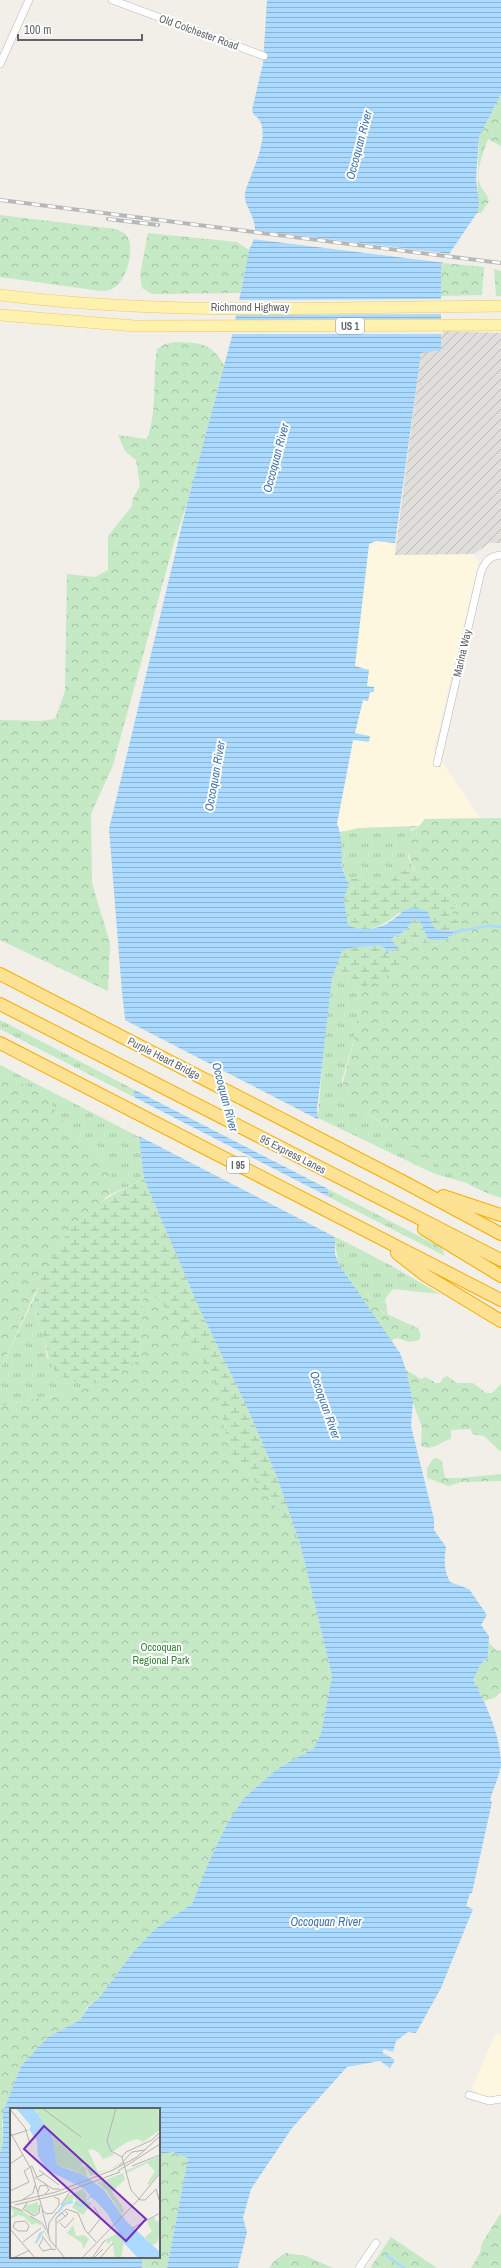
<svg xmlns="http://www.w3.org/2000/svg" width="501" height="2268" font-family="'Archivo Narrow',sans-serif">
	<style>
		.commercial { fill: #fef7e0 }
		.industrial { fill: url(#industrial-furrows) }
		.grass { fill: url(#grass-tufts) }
		.forest { fill: url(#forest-crowns) }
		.wetland { fill: url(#wetland-marsh) }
		.water { fill: url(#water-rules) }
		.pier { fill: #f1efe8 }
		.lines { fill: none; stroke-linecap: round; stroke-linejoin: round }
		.stream { stroke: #aadaff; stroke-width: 2.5 }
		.minor-casing { stroke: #b5b8bc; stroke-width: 8 }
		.primary-casing { stroke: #f2c960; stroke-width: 12 }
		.motorway-casing { stroke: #f9ab00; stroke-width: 14 }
		.minor { stroke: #fff; stroke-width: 7 }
		.primary { stroke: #fff2af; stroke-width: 11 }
		.motorway { stroke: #fde293; stroke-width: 12 }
		.rail-casing { stroke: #b6b7b8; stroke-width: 4 }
		.rail { stroke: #fff; stroke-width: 2.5; stroke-dasharray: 8; stroke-linecap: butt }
		.labels { text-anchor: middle; stroke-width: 4; stroke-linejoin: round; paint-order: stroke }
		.shield { fill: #fff; stroke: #8f9295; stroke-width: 1 }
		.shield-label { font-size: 10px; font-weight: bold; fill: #5f6368 }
		.street-label { font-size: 11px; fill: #5f6368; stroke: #fff }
		.park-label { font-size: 11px; fill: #348238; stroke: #fff }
		.water-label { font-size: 12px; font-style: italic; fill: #4174aa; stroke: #fff }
		.inset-river { fill: none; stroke: #aadaff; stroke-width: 2 }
		.inset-road { fill: none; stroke: #b3b3b1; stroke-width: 1 }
		.view { fill: #7b2cbf; fill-opacity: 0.15; stroke: #7b2cbf; stroke-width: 2 }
		.inset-edge { fill: none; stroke: #5f6368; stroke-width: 2 }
	</style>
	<defs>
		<pattern id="industrial-furrows" width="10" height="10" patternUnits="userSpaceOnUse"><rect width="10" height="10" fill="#e0deda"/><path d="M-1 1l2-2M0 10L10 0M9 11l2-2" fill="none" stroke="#b9b8b5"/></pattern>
		<pattern id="grass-tufts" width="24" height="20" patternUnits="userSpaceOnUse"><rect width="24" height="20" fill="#c5e8c5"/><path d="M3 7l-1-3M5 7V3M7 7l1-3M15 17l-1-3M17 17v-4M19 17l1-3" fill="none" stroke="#a3c0a4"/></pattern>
		<pattern id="forest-crowns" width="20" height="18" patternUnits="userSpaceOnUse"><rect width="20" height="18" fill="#c5e8c5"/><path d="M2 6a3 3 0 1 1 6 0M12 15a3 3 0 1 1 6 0" fill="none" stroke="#a3c0a4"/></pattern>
		<pattern id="wetland-marsh" width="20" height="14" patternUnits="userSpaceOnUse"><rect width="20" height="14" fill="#c5e8c5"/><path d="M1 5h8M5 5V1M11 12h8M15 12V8" fill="none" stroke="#a3c0a4"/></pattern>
		<pattern id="water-rules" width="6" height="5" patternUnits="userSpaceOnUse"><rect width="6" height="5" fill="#aadaff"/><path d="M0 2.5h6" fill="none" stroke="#8eb4d2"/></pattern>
	</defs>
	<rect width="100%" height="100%" fill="#f1efe8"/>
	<path class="commercial" d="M376 541 395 543V555L474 554 479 562 434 750 480 818 425 819 419 826 360 828 340 832 337 824 354 739 368 742 370 736 355 734 363 700 374 687H367L355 666 369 543Z
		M496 2033 501 2035V2096L492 2098 478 2094 473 2090V2085Z"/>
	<path class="industrial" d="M441 331 501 333V543H489L474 554 395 555 421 353Z"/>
	<path class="grass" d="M419 826 411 829 408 857 413 869 400 873 387 884 345 877 341 858 340 832 360 828Z
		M339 971 347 973 359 989 356 1032 342 1080 344 1098 354 1103 432 1162 467 1183 435 1174 318 1118 323 1055 332 978Z
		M0 1020 133 1089 134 1097 0 1029Z
		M0 1065 139 1137 144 1179 109 1195 111 1176 101 1159 69 1130 45 1095 0 1072Z
		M328 1189 442 1248 445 1256 329 1197Z
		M334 1236 390 1265 440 1294 393 1289 385 1299 388 1315C378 1310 373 1301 366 1293 361 1288 356 1286 351 1282 337 1270 337 1252 334 1236Z
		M36 1294 35 1312 44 1337 47 1357 64 1378 92 1384 83 1389 0 1406V1370Z"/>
	<path class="forest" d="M501 94V146L488 139C484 150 476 170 479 182 481 190 487 192 489 201L481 213H477L479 137Z
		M0 215 115 229C120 231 125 232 128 238 134 250 127 279 115 287 111 290 106 291 101 291L0 277Z
		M148 233 237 242 249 250 240 293 152 294 142 288 140 275Z
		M444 263 484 267 482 295 441 296V266Z
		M494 269 501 271V296H496Z
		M174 342C199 343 210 341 224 365L188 500 173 546 113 765 91 814 92 883 110 943 108 991 0 940V720L40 721 55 719 65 691 67 574 95 577 108 570V536L132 506 133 498 140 486 136 460 125 451 118 435 147 439C158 410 152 379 157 349L165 344Z
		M501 818V1198C453 1182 412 1147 372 1116 362 1109 348 1102 340 1094L356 1032 359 989 403 967V951L401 946 412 941 437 945 462 929 451 918 456 901C449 894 444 892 435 888 412 878 408 857 406 835L419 826 425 819Z
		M0 1072 45 1095 69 1130 101 1159 111 1176 109 1195 66 1234 50 1260 0 1370Z
		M350 1282 362 1289 382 1312 418 1328 421 1336 419 1340 410 1342 397 1338 390 1341Z
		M143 1292 153 1294 169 1311 213 1378 230 1452 272 1501 301 1547 332 1676 321 1733 314 1748 277 1769 244 1798 227 1824 210 1859 192 1904 155 1929 134 1951 99 1998 88 2006 80 2020 48 2037 21 2066 5 2107 2 2123 3 2144 0 2153V1406L83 1389 140 1359Z
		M406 1370 421 1379 426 1377 436 1383H440L443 1378 447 1376 457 1383H473L486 1393H492L501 1384V1452L484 1436 472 1434 471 1429 451 1430V1439C441 1441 433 1452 421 1446L422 1427 413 1403Z
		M437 1458 442 1461 445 1478H461L501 1474V1481L461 1482 449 1486 427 1478V1468L433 1459Z
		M489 1643 497 1651 501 1650V1692L494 1698 484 1701 473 1680 480 1665 488 1657Z
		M168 2152 180 2154 188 2158 167 2268H142V2257H159V2154Z
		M501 2213V2268H471L480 2253 482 2243Z
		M391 2237 437 2268H370Z
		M286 2253 306 2256 333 2268H269L275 2260Z"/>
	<path class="wetland" d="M413 869C426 886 441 888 456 901L451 918 459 921 463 929 437 945 412 941 401 946 406 959 403 967C388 974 374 983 359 989L347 973 339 971 332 978 342 950C353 945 365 949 377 945L385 948 387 954 389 949 395 950 397 946 391 940 406 930 413 918C426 923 423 933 429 940H445L457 931C439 928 433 937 429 913H398C386 925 364 936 348 925L344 899 349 883 345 877 387 884 400 872Z
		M144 1179 200 1310 246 1405 277 1477 301 1547 272 1501 230 1452 213 1378 169 1311 153 1295 143 1292 140 1359C130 1365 101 1383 91 1384 86 1385 78 1382 74 1381 44 1372 51 1358 43 1335 39 1321 32 1309 36 1294 40 1276 55 1250 66 1235 84 1209 116 1192 144 1179Z"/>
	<path class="water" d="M267 0H501V94L479 137 476 179 479 204 477 213 441 266V350L421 353 395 543 376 541 369 544 355 666 369 670 367 686 374 687V692H370L368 701 363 700 355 733 370 736 369 742 353 740 337 824C346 842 336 866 349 883L344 899 348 925C358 931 378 930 388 923 405 912 406 902 429 913 433 935 438 929 457 931L445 940H429C423 933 425 923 414 918L406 930 391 939 400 950 390 949 387 955 385 948 377 945C365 949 353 945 342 951L332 978 317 1110 335 1241V1254L340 1266 400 1353 406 1370 413 1402 411 1426 434 1519V1530L446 1547C444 1560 444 1571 450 1582L469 1589 487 1615 481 1625 489 1636 488 1657 480 1665 473 1680C486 1704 501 1736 501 1765 499 1777 493 1789 490 1800L492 1802 472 1893H470L466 1906 473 1909 441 1988 416 2033 408 2032 396 2041 393 2052 384 2049 382 2052 395 2060 390 2068 380 2061 347 2067 292 2128 251 2189 243 2218 247 2232 238 2268H167L188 2158 173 2152 159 2154V2109H11V2257H142V2268H0V2153L3 2144V2112L21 2066 48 2037 80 2020 89 2006 99 1998 134 1951 155 1929 192 1904 210 1859 227 1824 244 1798 277 1769 314 1748 321 1733 332 1676 301 1547 277 1477 246 1405 200 1310 144 1179 122 993 109 829 188 500 232 336 249 250C267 219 239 209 246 189 252 171 275 127 254 115L252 110 263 63Z"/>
	<path class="pier" d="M253 230 452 254 446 263 252 239Z
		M443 299V314L234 315 237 300Z
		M443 319V334H230L233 320Z
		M123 1019 321 1121 330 1190 131 1088Z
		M132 1096 331 1198 337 1238 137 1135Z"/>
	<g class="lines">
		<path class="stream" d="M454 932 489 926 501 927
			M386 2255 404 2268"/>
		<defs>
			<path id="minor" d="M112 0 264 56
				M0 64 29 0
				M437 763 481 572C485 562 489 556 501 555
				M469 2095 489 2101 501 2099
				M359 2268 376 2243"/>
			<path id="primary" d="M0 295C166 316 334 307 501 306
				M0 315 135 326 501 325"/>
			<path id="motorway" d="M0 974 404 1182 501 1234
				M0 1004 501 1260
				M0 1043 501 1300
				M443 1196 501 1215
				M424 1229 501 1276
				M397 1253 425 1275 501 1321"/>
		</defs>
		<use href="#minor" class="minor-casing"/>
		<use href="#primary" class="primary-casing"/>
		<use href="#motorway" class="motorway-casing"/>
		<use href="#minor" class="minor"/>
		<use href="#primary" class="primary"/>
		<use href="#motorway" class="motorway"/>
		<defs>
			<path id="rail" d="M0 200 501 263
				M108 219 158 225"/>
		</defs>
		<use href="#rail" class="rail-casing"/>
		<use href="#rail" class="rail"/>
	</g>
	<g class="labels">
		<g class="shield">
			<rect x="336" y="318" width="28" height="16" rx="3"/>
			<rect x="227" y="1157" width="22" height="16" rx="3"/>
		</g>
		<g class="shield-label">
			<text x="350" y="330">US 1</text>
			<text x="238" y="1169">I 95</text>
		</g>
		<g class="street-label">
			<text transform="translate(199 32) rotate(20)" y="4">Old Colchester Road</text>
			<text x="250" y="311">Richmond Highway</text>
			<text transform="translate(462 653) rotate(-77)" y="4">Marina Way</text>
			<text transform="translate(164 1058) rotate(27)" y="4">Purple Heart Bridge</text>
			<text transform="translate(293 1154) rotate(27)" y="4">95 Express Lanes</text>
		</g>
		<g class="park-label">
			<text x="161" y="1651">Occoquan<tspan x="161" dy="13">Regional Park</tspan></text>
		</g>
		<g class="water-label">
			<text transform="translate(359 145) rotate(-75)" y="4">Occoquan River</text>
			<text transform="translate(276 458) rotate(-75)" y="4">Occoquan River</text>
			<text transform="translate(215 776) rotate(-80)" y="4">Occoquan River</text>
			<text transform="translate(225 1097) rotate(75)" y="4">Occoquan River</text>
			<text transform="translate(325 1405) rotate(71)" y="4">Occoquan River</text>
			<text x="326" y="1926">Occoquan River</text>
		</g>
	</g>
	<g transform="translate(10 2108)">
		<rect width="150" height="150" fill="#f1efe8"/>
		<path d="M23 0H148L150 22 133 34 127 31 117 34 102 44 104 47 93 51 88 44 82 41 78 42 88 64 101 61 111 54 106 59 80 68 74 53 69 61 72 65 47 57 42 27 29 9 30 6 28 7ZM150 48V64L139 77 137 76 145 63 137 55 117 65 115 63ZM113 65 115 71 102 84 112 98 114 103 112 106 96 82 87 75ZM73 81 77 87 76 94 82 95 73 107 62 99 66 93 64 89 61 95 57 96 45 107 58 88ZM28 94 29 103 24 107 15 102 14 98ZM0 99 8 100 30 115 45 142 34 124 26 136 29 126 34 122 32 118 26 115 22 117 12 107 13 109 9 107 0 111 4 105 2 101 0 103ZM144 109 146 114 150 112V126L147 135 142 137 135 129 142 123 137 113ZM63 117 66 128 74 127 79 131 73 141 72 135 57 125ZM107 123 111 127 114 135 111 150H105L102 132 98 136 95 132 106 126 110 127Z" fill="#c5e8c5"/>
		<path d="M72 57 76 60 77 69 54 61 72 65 69 62Z" fill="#c5e8c5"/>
		<path d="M6 0H23L27 6 30 5 29 9 42 27 47 57 77 69 94 82 116 113 150 144V150H128L114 135 97 105 85 92 80 89 78 92 76 93 80 87 73 80 37 62 28 48 27 33 19 21 21 18Z" fill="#aadaff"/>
		<path class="inset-river" d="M65 95 71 98 76 93M48 105 54 96 63 94M26 135 31 124"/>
		<path class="inset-road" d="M32 0 71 29M106 0 97 33 101 43 112 49M0 1 15 20 20 36M0 24 21 61 33 103 37 106 43 105 49 97V91L44 89M0 28 18 22M0 56 13 47M22 58 27 69 34 66M109 58 122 44 135 42M122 58 150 47M29 62 49 77M108 63 150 36M25 69 43 81H50M0 83 19 74 14 63 22 58M28 84 30 78 36 77 39 82 35 86M12 92 23 85 25 77M130 92H135L146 81 150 95M130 92 121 82 112 49 116 44 142 32 150 24M0 95 46 84 103 62 127 49 150 28M17 95 13 101 24 108 29 105 30 97M5 97 50 86 110 64M51 97 60 84M0 98 13 103M32 102 40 132 55 150M20 108 32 115 36 122M47 109 52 105 56 109M15 113 19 118 17 123H8L3 119 5 114ZM47 115 58 106 55 103M50 115 55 120 64 110M123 120 150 105M0 121 25 150M38 126 39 115 47 104M78 126 91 110 84 99M32 128 43 142 46 141M33 130 29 138 33 143 42 141M13 134 31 120M46 140V110L56 101 68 105 75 122 86 134M3 150 20 142M72 150 129 91 150 65M82 150 95 132M84 150 93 141M90 150 103 135"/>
		<path class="view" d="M34 18 136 111 116 133 14 41Z"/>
		<rect width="150" height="150" class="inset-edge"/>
	</g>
	<path d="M18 34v6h124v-6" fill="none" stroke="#5f6368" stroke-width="2"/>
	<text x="24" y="34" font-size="12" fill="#5f6368" stroke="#ffffff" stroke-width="3" paint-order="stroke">100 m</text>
</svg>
